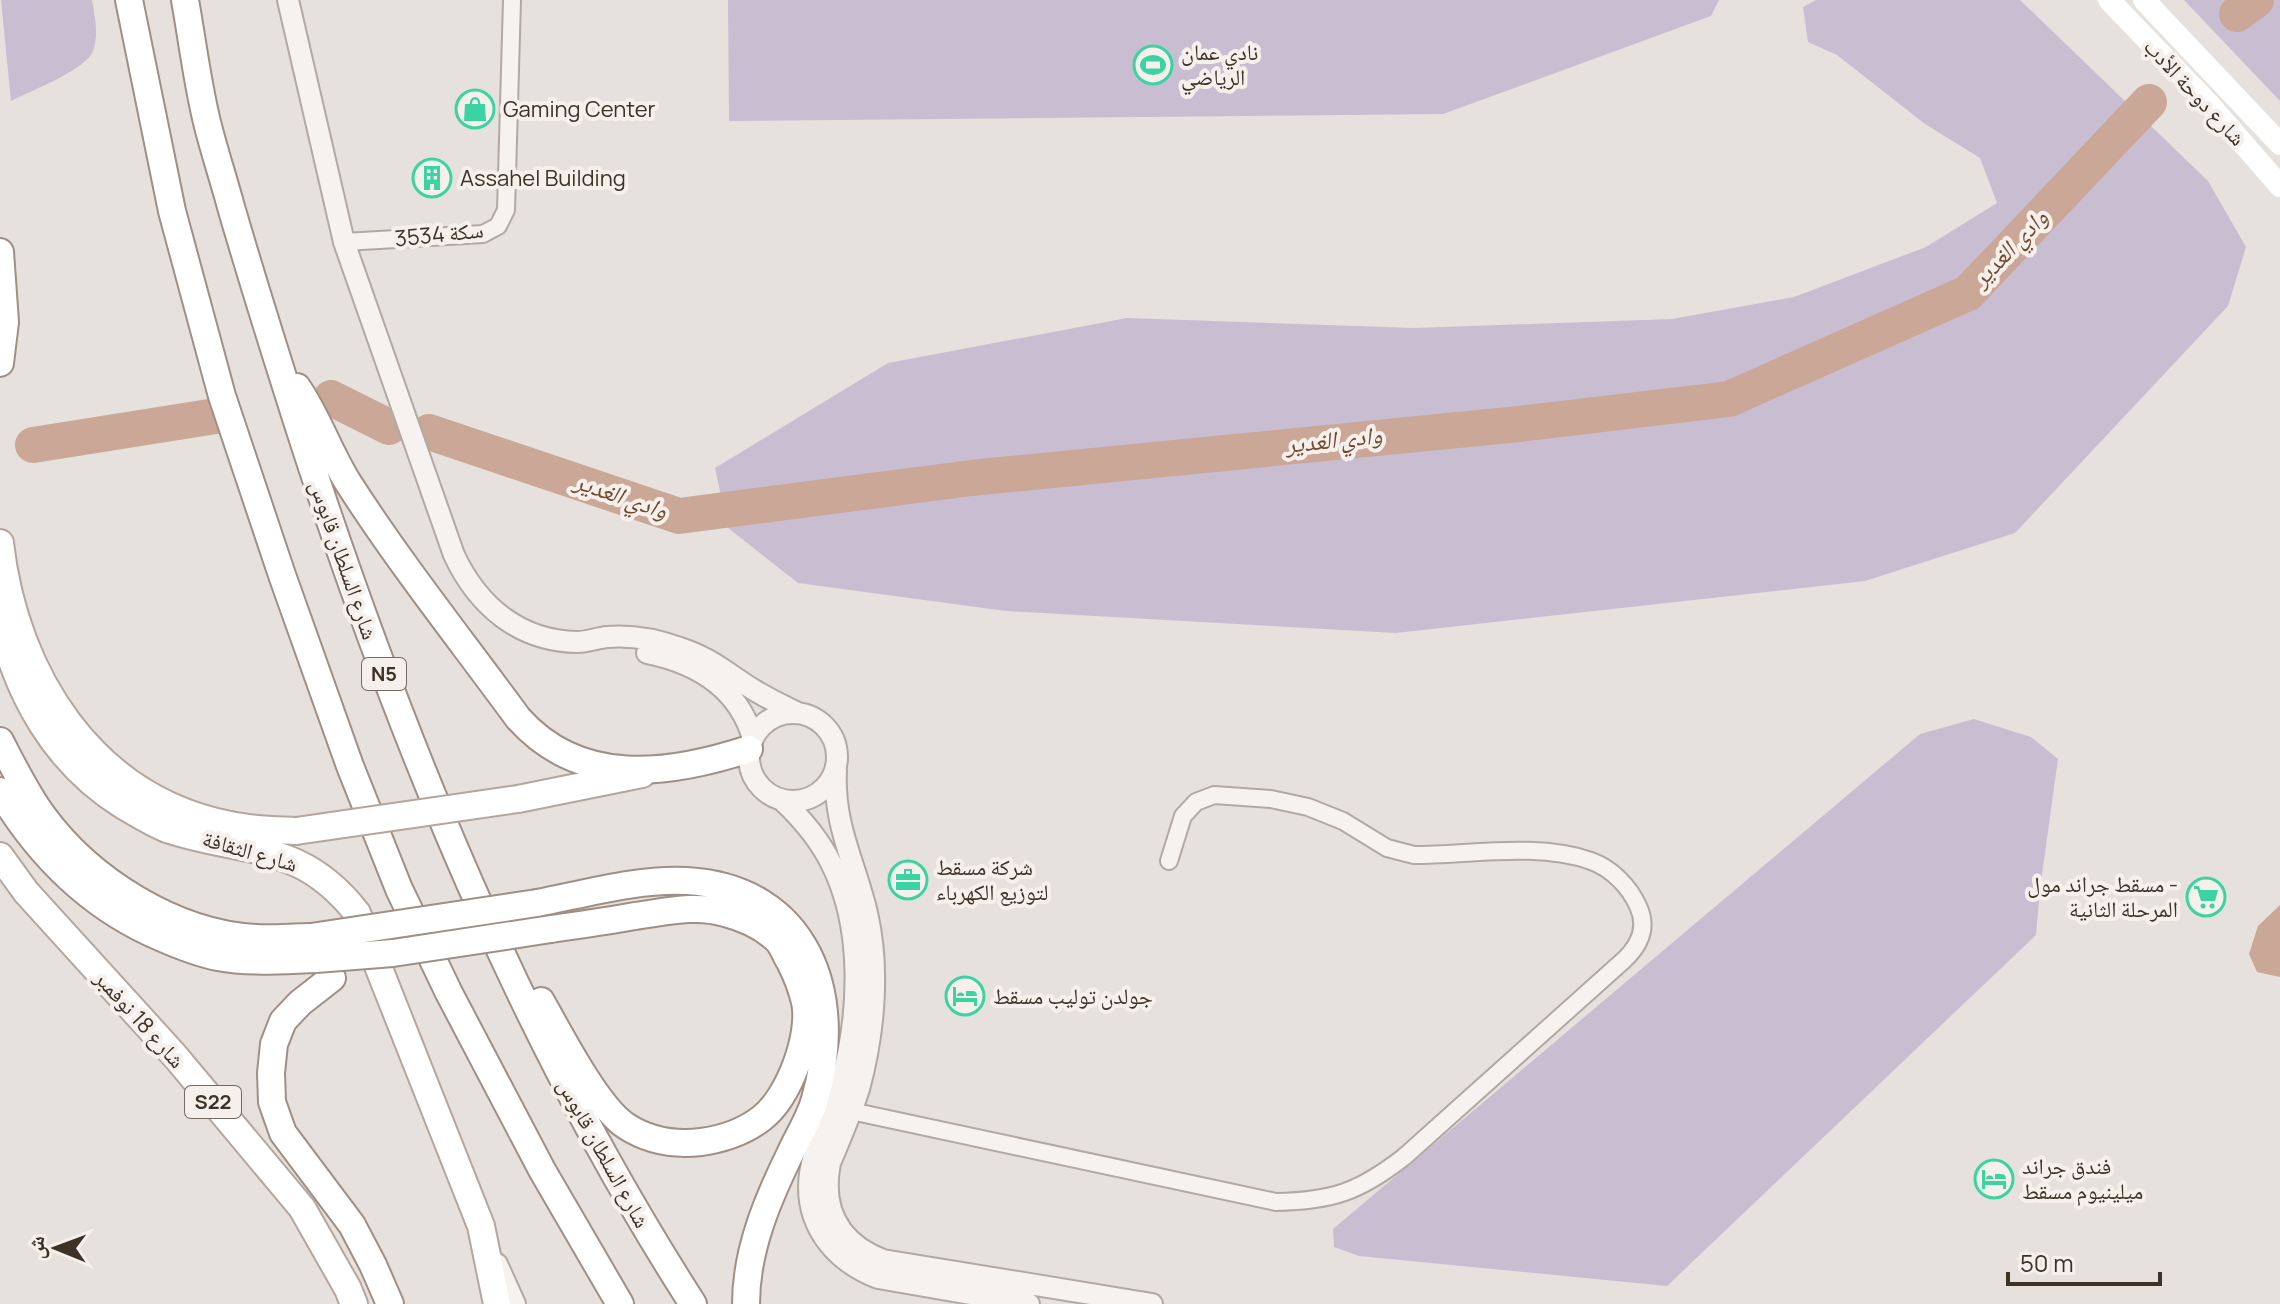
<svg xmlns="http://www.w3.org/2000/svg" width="2280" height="1304" font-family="Manrope,'Noto Naskh Arabic',sans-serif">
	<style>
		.green { fill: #c9bdd2 }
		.water { fill: #caa796 }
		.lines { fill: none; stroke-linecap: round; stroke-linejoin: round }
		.river { stroke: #caa796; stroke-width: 36 }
		.minor-casing { stroke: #b1a9a2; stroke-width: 20 }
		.tertiary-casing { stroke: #b1a9a2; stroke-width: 24 }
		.primary-casing { stroke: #b4a69c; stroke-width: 30 }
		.trunk-casing { stroke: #9f8f84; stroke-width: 30 }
		.minor { stroke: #f6f2f0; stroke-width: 16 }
		.tertiary { stroke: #f6f2f0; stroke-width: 20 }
		.secondary { stroke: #fff; stroke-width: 22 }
		.primary { stroke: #fff; stroke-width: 26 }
		.trunk { stroke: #fff; stroke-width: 26 }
		.primary-bridge-casing { stroke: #b4a69c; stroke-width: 30; stroke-linecap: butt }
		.trunk-bridge-casing { stroke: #9f8f84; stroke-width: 30; stroke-linecap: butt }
		.primary-bridge { stroke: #fff; stroke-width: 26 }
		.trunk-bridge { stroke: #fff; stroke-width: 26 }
		.labels { text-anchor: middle; stroke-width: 8; stroke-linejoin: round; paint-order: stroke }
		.shield { fill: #f5f0ec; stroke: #756a61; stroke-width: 2 }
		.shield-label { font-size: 20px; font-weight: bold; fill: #3e3126 }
		.poi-label { font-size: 22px; fill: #3e3126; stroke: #f5f0ec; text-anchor: start }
		.street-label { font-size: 22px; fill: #3e3126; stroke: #f5f0ec }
		.water-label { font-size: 24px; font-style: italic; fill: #74492e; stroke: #f5f0ec }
	</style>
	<rect width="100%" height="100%" fill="#e7e1dd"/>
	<path class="green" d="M1 0H92C95 17 99 35 93 51 86 70 30 91 11 101Z
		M728 0H1719L1711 16 1443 114 729 121Z
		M1816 0H2020L2208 181 2246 247 2228 306 2015 533 1865 581 1396 633 1006 611 798 583 728 528 715 468 888 363 1127 318 1414 328 1672 319 1794 297 1926 247 1997 203 1980 158 1925 124 1837 55 1808 42 1803 7Z
		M2184 0H2280V101Z
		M1974 719 2031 737 2058 759 2040 889 2036 935 1667 1286 1359 1256 1334 1247 1333 1229 1920 734Z"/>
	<path class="water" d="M2280 905V977L2257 972 2249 954 2258 926Z"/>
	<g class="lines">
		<path class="river" d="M2237 14 2256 0
			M331 398 389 427
			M429 432 679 516 971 478 1519 424 1729 399 1968 293 2149 102
			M33 445 222 415"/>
		<defs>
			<path id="minor" d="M344 242 483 234 498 226 506 210 512 0
				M851 1111 1276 1202C1332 1201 1359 1192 1404 1157L1624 960C1640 945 1648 927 1638 906 1629 886 1611 868 1591 861 1538 842 1469 855 1414 855L1387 848 1343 821 1308 807 1271 799 1214 795 1196 802 1183 816 1169 861"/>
			<path id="tertiary" d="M288 0 344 242 454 555C478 606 519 641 577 642 588 642 597 638 607 637 631 635 658 640 680 648 711 658 728 674 754 690 769 699 783 706 798 713
				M647 653C696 663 739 688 753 739
				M749 757a44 44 0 1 1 88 0a44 44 0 1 1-88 0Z
				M836 770C833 825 855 862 867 913 880 969 874 1034 859 1089 851 1114 840 1139 830 1163 821 1209 839 1243 883 1260L1152 1304
				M783 801C802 819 819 839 831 863 864 928 860 1014 841 1083 831 1118 809 1151 809 1187 809 1231 839 1263 878 1278L1029 1304
				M497 1264 515 1304"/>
			<path id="primary" d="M0 543C15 675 92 798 230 825 252 830 274 830 296 831
				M0 617C16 694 56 764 124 806 138 814 152 823 167 829 245 855 300 840 357 913L481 1226 497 1304
				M518 799 642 774
				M0 856 26 892 175 1056 302 1208 348 1289 354 1304"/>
			<path id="trunk" d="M129 0 172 211 222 396 282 575 350 766 399 889 449 993 542 1170 620 1304
				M185 0C192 39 197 80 206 118 213 148 223 177 231 207 254 286 279 365 304 443 402 743 522 1038 693 1304
				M0 252 5 322 0 363
				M297 387C318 417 329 453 349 484 401 565 461 640 518 718 580 788 669 775 749 749
				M0 741C13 766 26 793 43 816 90 880 175 934 256 938 274 939 293 937 311 937
				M0 791C39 856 90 907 160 937 178 945 198 953 218 957 250 963 283 960 316 959
				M537 903C584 894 641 878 687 881 808 888 845 995 815 1099 810 1118 798 1136 790 1154 767 1201 746 1251 746 1304
				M332 978 300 1003 283 1021 274 1044 271 1073 272 1102 283 1133 352 1225 373 1265 390 1304
				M541 1001C559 1033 597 1107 626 1126 649 1141 675 1145 701 1142 723 1139 744 1132 762 1118 789 1097 812 1035 805 1002 802 989 796 974 790 962 786 956 783 947 778 941 764 927 744 918 725 913 696 904 665 912 635 916 607 921 579 925 551 929"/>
		</defs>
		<use href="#minor" class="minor-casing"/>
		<use href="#tertiary" class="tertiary-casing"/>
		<use href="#primary" class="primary-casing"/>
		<use href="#trunk" class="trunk-casing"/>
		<use href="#minor" class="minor"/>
		<use href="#tertiary" class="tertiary"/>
		<path class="secondary" d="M2109 0 2208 103 2280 186
			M2144 0 2280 144"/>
		<use href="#primary" class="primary"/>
		<use href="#trunk" class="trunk"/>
		<defs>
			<path id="primary-bridge" d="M296 831 518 799"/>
			<path id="trunk-bridge" d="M311 937 537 903
				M316 959 393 953 551 929"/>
		</defs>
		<use href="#primary-bridge" class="primary-bridge-casing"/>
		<use href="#trunk-bridge" class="trunk-bridge-casing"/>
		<use href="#primary-bridge" class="primary-bridge"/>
		<use href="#trunk-bridge" class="trunk-bridge"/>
	</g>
	<defs>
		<symbol id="stadium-ring" viewBox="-11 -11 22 22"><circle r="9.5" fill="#f5f0ec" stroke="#3bd3a2" stroke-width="1.5"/><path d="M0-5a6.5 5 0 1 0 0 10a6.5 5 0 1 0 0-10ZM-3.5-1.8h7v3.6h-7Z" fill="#3bd3a2"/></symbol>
		<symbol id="shop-ring" viewBox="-11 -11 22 22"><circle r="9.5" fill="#f5f0ec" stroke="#3bd3a2" stroke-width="1.5"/><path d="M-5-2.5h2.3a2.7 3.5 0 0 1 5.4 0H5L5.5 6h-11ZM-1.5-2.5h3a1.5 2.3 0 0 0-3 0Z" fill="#3bd3a2"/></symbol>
		<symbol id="building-ring" viewBox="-11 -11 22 22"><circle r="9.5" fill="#f5f0ec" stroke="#3bd3a2" stroke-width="1.5"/><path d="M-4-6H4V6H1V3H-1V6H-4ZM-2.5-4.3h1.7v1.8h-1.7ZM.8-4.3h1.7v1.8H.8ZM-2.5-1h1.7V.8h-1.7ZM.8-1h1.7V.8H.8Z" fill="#3bd3a2"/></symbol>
		<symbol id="office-ring" viewBox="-11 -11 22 22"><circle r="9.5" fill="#f5f0ec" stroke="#3bd3a2" stroke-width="1.5"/><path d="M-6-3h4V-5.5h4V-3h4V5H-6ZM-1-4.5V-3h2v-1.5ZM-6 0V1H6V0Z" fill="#3bd3a2"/></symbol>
		<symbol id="supermarket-ring" viewBox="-11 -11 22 22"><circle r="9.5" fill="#f5f0ec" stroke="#3bd3a2" stroke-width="1.5"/><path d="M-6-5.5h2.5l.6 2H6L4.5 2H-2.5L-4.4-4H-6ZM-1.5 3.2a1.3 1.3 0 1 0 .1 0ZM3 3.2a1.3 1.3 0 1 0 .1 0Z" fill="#3bd3a2"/></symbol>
		<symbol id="hotel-ring" viewBox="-11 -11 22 22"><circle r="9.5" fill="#f5f0ec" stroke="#3bd3a2" stroke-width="1.5"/><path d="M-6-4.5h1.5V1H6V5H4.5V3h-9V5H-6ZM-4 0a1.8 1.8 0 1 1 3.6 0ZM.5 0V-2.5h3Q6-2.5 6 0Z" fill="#3bd3a2"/></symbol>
	</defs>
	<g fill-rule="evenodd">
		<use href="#stadium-ring" x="1131" y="43" width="44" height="44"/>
		<use href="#shop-ring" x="453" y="87" width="44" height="44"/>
		<use href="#building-ring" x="410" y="156" width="44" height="44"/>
		<use href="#office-ring" x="886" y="858" width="44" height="44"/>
		<use href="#supermarket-ring" x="2184" y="875" width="44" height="44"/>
		<use href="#hotel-ring" x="943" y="974" width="44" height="44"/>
		<use href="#hotel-ring" x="1972" y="1157" width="44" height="44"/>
	</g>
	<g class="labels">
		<g class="shield">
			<rect x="362" y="658" width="44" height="32" rx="6"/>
			<rect x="185" y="1086" width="56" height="32" rx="6"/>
		</g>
		<g class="shield-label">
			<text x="384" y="681">N5</text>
			<text x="213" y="1109">S22</text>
		</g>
		<g class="poi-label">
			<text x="1181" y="60">نادي عمان<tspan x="1181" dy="25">الرياضي</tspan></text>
			<text x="503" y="117">Gaming Center</text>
			<text x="460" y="186">Assahel Building</text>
			<text x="936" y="875">شركة مسقط<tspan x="936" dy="25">لتوزيع الكهرباء</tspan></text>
			<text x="2178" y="892" text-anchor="end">مسقط جراند مول -<tspan x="2178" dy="25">المرحلة الثانية</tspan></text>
			<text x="993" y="1004">جولدن توليب مسقط</text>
			<text x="2022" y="1174">فندق جراند<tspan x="2022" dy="25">ميلينيوم مسقط</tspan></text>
		</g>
		<g class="street-label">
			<text transform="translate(2195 92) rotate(47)" y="8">شارع دوحة الأدب</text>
			<text transform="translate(439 234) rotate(-6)" y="8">سكة 3534</text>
			<text transform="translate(344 560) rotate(71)" y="8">شارع السلطان قابوس</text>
			<text transform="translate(250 851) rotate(16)" y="8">شارع الثقافة</text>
			<text transform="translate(140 1019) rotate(48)" y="8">شارع 18 نوفمبر</text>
			<text transform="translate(604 1153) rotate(61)" y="8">شارع السلطان قابوس</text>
		</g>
		<g class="water-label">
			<text transform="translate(2010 248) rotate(-46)" y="8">وادي الغدير</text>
			<text transform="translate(1334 440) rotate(-6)" y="8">وادي الغدير</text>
			<text transform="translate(621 496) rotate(19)" y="8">وادي الغدير</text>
		</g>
	</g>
	<g transform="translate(56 1248) rotate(271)" stroke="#f5f0ec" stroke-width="6" paint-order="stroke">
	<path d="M0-6L14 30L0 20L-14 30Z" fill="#3e3126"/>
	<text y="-12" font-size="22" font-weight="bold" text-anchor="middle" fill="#3e3126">ش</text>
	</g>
	<path d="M2008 1272v12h152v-12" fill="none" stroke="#3e3126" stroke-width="4"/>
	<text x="2020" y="1272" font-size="24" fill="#3e3126" stroke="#f5f0ec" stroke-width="6" paint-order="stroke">50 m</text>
</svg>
